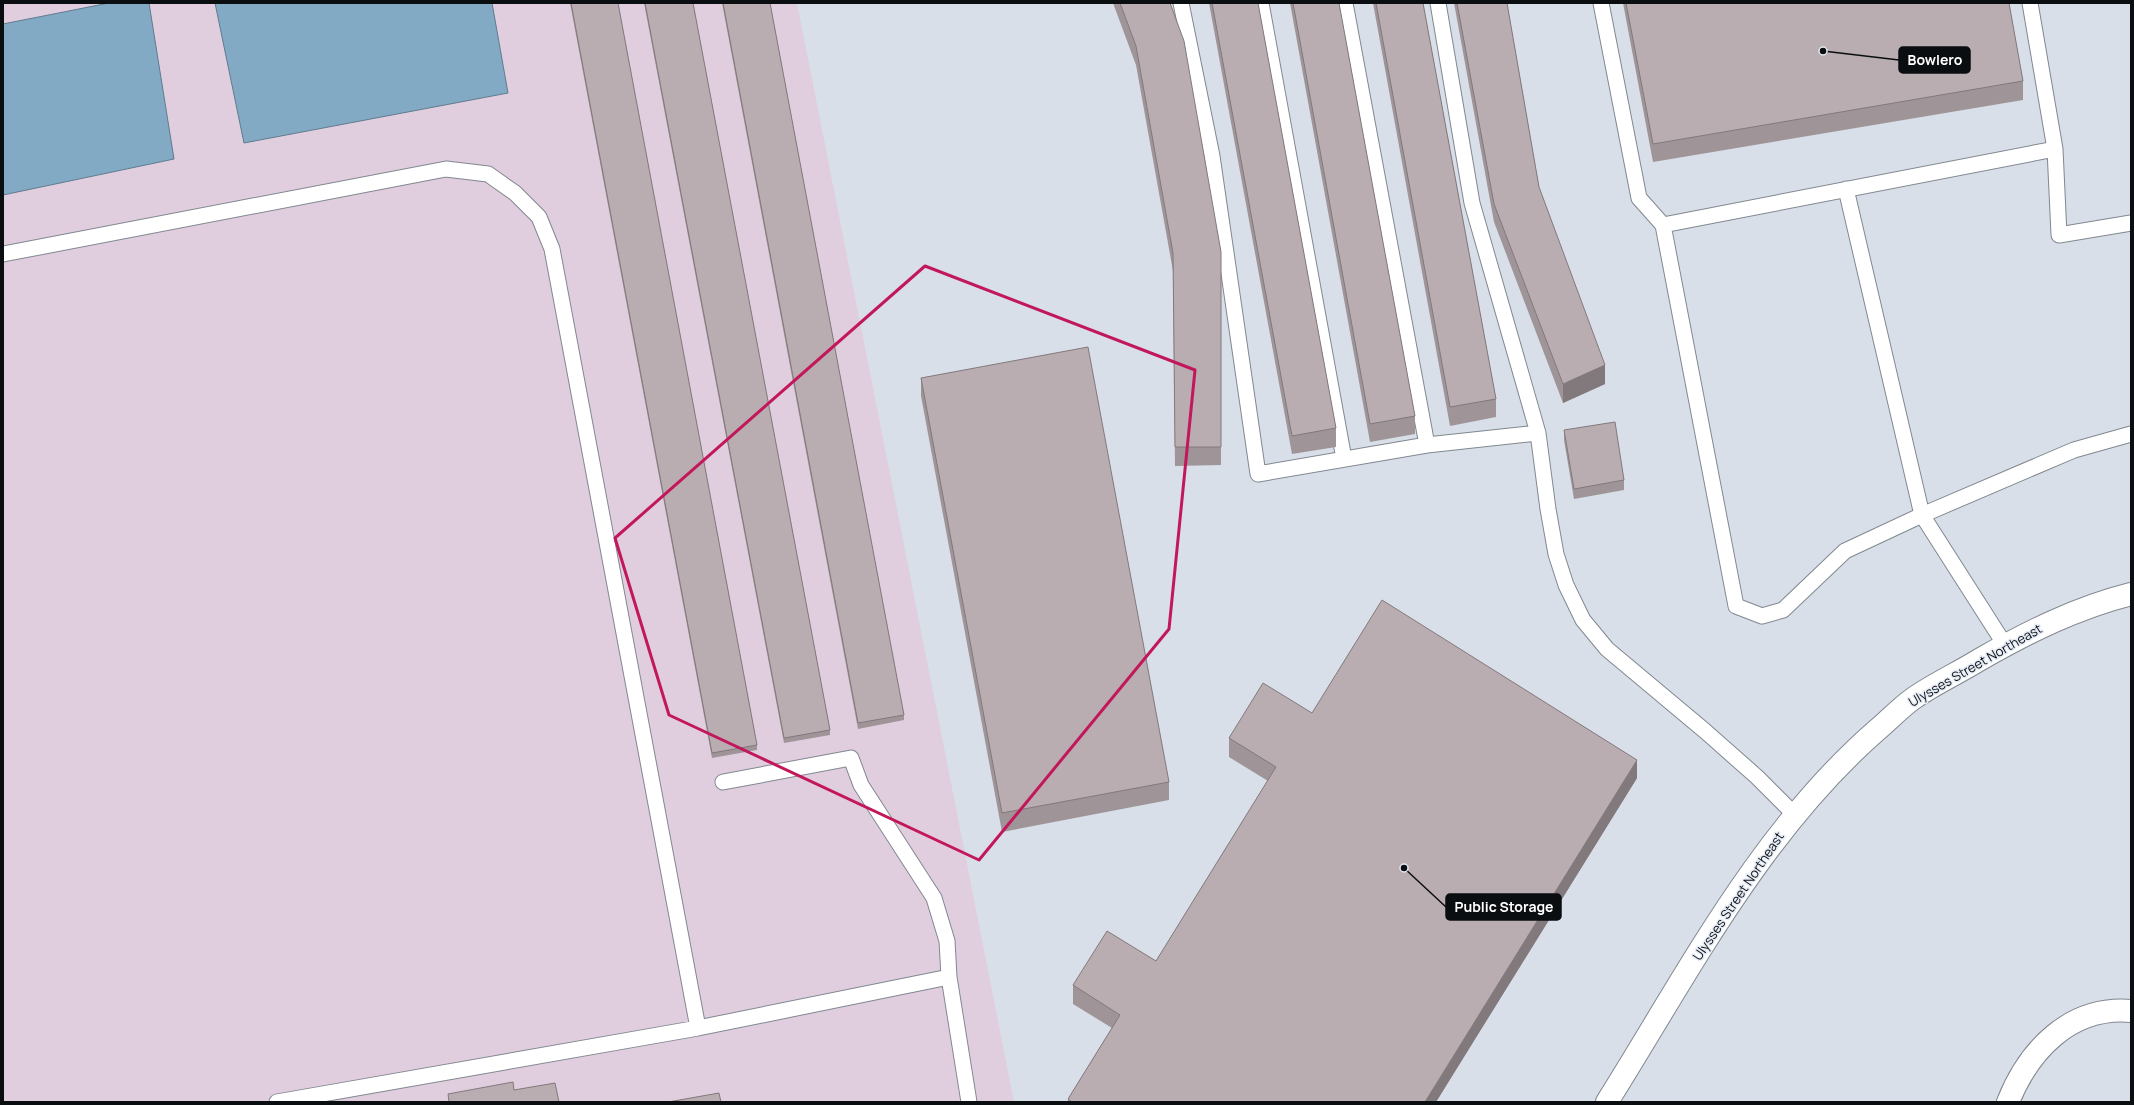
<svg xmlns="http://www.w3.org/2000/svg" width="2134" height="1105" font-family="Manrope,sans-serif">
	<style>
		.commercial { fill: #e0cedf }
		.water { fill: #83aac4; stroke: #5f7b8e }
		.lines { fill: none; stroke-linecap: round; stroke-linejoin: round }
		.lane-casing { stroke: #818890; stroke-width: 17 }
		.street-casing { stroke: #818890; stroke-width: 24 }
		.secondary-casing { stroke: #818890; stroke-width: 24 }
		.lane { stroke: #fff; stroke-width: 15 }
		.street { stroke: #fff; stroke-width: 22 }
		.secondary { stroke: #fff; stroke-width: 22 }
		.wall { fill: #9f9598 }
		.shaded-wall { fill: #82797c }
		.building { fill: #b9adb1; stroke: #82797c }
		.marked { fill: none; stroke: #c2185b; stroke-width: 3; stroke-linejoin: round }
		.labels { text-anchor: middle; stroke-width: 3; stroke-linejoin: round; paint-order: stroke }
		.street-label { font-size: 13px; fill: #0b0e11; stroke: #e5ecf6 }
		.leader { fill: none; stroke: #0b0e11; stroke-width: 1.5 }
		.callout-dot { fill: #0b0e11; stroke: #e5ecf6; stroke-width: 1.5 }
		.callout { fill: #0b0e11; stroke: #0b0e11; stroke-width: 1.5 }
		.callout-label { font-size: 14px; text-anchor: middle; font-weight: bold; fill: #fff }
	</style>
	<rect width="100%" height="100%" fill="#d8dfe8"/>
	<path class="commercial" d="M3 3H797L1014 1102H3Z"/>
	<path class="water" d="M109 3H149L174 159 3 195V24Z
		M215 3H492L508 93 244 143Z"/>
	<g class="lines">
		<defs>
			<path id="lane" d="M1181 3 1212 156 1258 474 1427 445 1538 433
				M1261 3 1344 459
				M1345 3 1427 445
				M1438 3 1472 203 1538 433 1548 509 1556 554 1566 585 1583 620 1607 649 1705 731 1757 777 1794 814
				M1601 3 1639 198 1663 225 1736 606 1762 616 1783 610 1845 551 1922 515 2005 645
				M2055 149 2059 235 2131 223
				M1846 189 1922 515 2074 450 2131 434
				M1663 225 2055 149 2030 3
				M3 254 446 169 488 174 515 193 539 217 552 249 698 1028
				M723 782 851 758 861 785 934 898 947 941 949 977
				M277 1102 698 1028 949 977 969 1102"/>
			<path id="street" d="M2008 1102C2029 1050 2070 1006 2131 1011"/>
			<path id="secondary" d="M1607 1102C1688 973 1760 832 1877 730 1889 720 1901 707 1914 698 1934 684 1958 673 1979 660 2028 632 2076 608 2131 594"/>
		</defs>
		<use href="#lane" class="lane-casing"/>
		<use href="#street" class="street-casing"/>
		<use href="#secondary" class="secondary-casing"/>
		<use href="#lane" class="lane"/>
		<use href="#street" class="street"/>
		<use href="#secondary" class="secondary"/>
	</g>
	<path class="wall" d="M570 3H618L757 745V750L712 758Z
		M644 3H693L830 730V735L784 743Z
		M722 3H770L904 715V720L858 729Z
		M1113 3H1170L1221 252V465L1175 466 1173 271 1136 65Z
		M1209 3H1258L1336 428V447L1292 454Z
		M1290 3H1339L1415 416V434L1370 442Z
		M1373 3H1423L1496 399V417L1450 426Z
		M1454 3H1507L1539 187 1605 384 1563 403 1494 222Z
		M1623 3H2009L2023 81V100L1653 162Z
		M921 378 1169 782V800L1002 832 921 396Z
		M1564 430 1624 480V490L1574 499 1564 440Z
		M1312 713 1637 778 1436 1102H1068V1099L1112 1028 1073 1004V985L1156 961 1268 781 1229 757V738Z"/>
	<path class="shaded-wall" d="M1605 365V384L1563 403V384Z
		M1637 760V778L1436 1102H1425Z"/>
	<path class="building" d="M571 3H618L757 745 712 753Z
		M645 3H693L830 730 784 738Z
		M723 3H770L904 715 858 723Z
		M1120 3H1170L1184 41 1221 252V447H1175L1173 253 1136 46Z
		M1212 3H1258L1336 428 1292 436Z
		M1293 3H1339L1415 416 1370 424Z
		M1376 3H1423L1496 399 1450 407Z
		M1457 3H1507L1539 187 1605 365 1563 384 1494 204Z
		M1626 3H2009L2023 81 1653 144Z
		M1088 347 1169 782 1002 813 921 378Z
		M1615 422 1624 480 1574 489 1564 430Z
		M1382 600 1637 760 1425 1102H1072L1068 1099 1120 1015 1073 985 1107 931 1156 961 1276 767 1229 738 1263 683 1312 713Z
		M513 1082 514 1090 555 1083 559 1102H449L448 1094Z
		M719 1093 721 1102H668Z"/>
	<path class="marked" d="M925 266 1195 370 1169 629 979 860 669 715 615 538Z"/>
	<g class="labels">
		<g class="street-label">
			<text transform="translate(1975 665) rotate(-30)" y="5">Ulysses Street Northeast</text>
			<text transform="translate(1738 896) rotate(-56)" y="5">Ulysses Street Northeast</text>
		</g>
	</g>
	<path class="leader" d="M1823 51L1899 60M1404 868L1446 907"/>
	<g class="callout-dot">
		<circle cx="1823" cy="51" r="4"/>
		<circle cx="1404" cy="868" r="4"/>
	</g>
	<g class="callout">
		<rect x="1899" y="47" width="71" height="26" rx="4"/>
		<rect x="1446" y="894" width="115" height="26" rx="4"/>
	</g>
	<g class="callout-label">
		<text x="1935" y="65">Bowlero</text>
		<text x="1504" y="912">Public Storage</text>
	</g>
	<rect width="2134" height="1105" fill="none" stroke="#0b0e11" stroke-width="8"/>
</svg>
